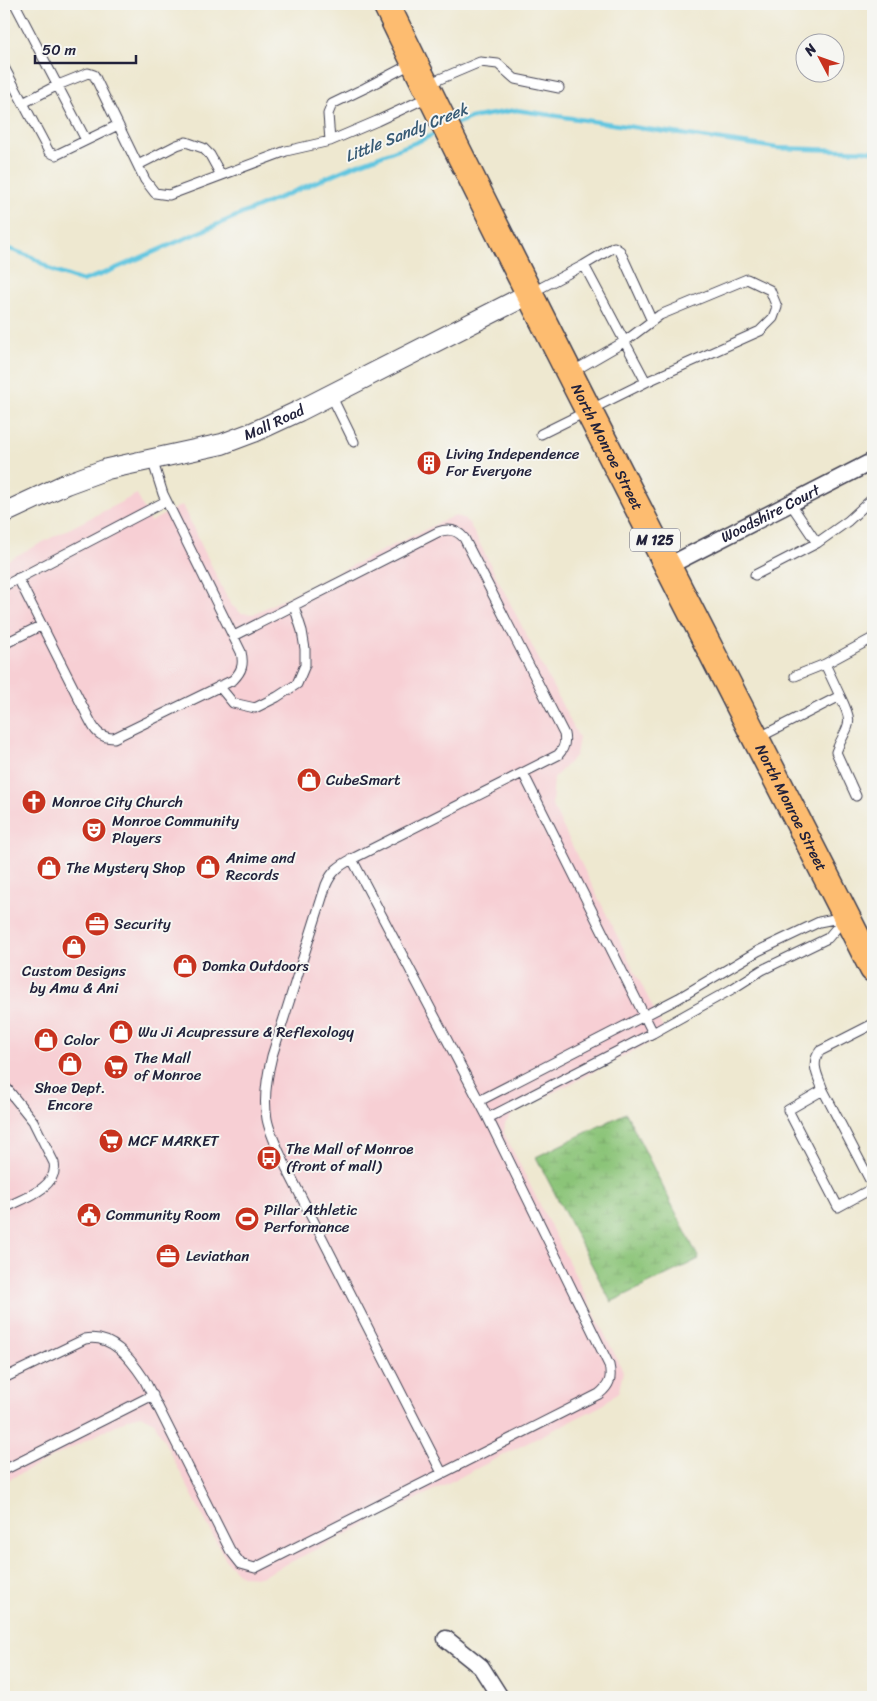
<svg xmlns="http://www.w3.org/2000/svg" width="877" height="1701" font-family="Sriracha,sans-serif">
	<style>
		.built { fill: #f7cfd4 }
		.wetland { fill: url(#wetland-marsh); stroke: #56735a }
		.lines { fill: none; stroke-linecap: round; stroke-linejoin: round }
		.stream { stroke: #62c6e0; stroke-width: 4.5 }
		.service-casing { stroke: #414051; stroke-width: 11 }
		.minor-casing { stroke: #414051; stroke-width: 19 }
		.tertiary-casing { stroke: #414051; stroke-width: 22 }
		.primary-casing { stroke: #414051; stroke-width: 29 }
		.service { stroke: #fff; stroke-width: 9 }
		.minor { stroke: #fff; stroke-width: 16 }
		.tertiary { stroke: #fff; stroke-width: 20 }
		.primary { stroke: #fdbc6f; stroke-width: 26 }
		.labels { text-anchor: middle; stroke-width: 4; stroke-linejoin: round; paint-order: stroke }
		.shield { fill: #f6f6f2; stroke: #626272; stroke-width: 1 }
		.shield-label { font-size: 14px; font-weight: bold; fill: #22223b }
		.street-label { font-size: 15px; fill: #22223b; stroke: #f6f6f2 }
		.poi-label { font-size: 15px; fill: #22223b; stroke: #f6f6f2; text-anchor: start }
		.water-label { font-size: 16px; font-style: italic; fill: #385b75; stroke: #f6f6f2 }
	</style>
	<defs>
		<pattern id="wetland-marsh" width="20" height="14" patternUnits="userSpaceOnUse" patternTransform="scale(1.25)"><rect width="20" height="14" fill="#8bc478"/><path d="M1 5h8M5 5V1M11 12h8M15 12V8" fill="none" stroke="#78a869"/></pattern>
	</defs>
	<rect width="100%" height="100%" fill="#f6f6f2"/>
	<filter id="ink" filterUnits="userSpaceOnUse"><feTurbulence type="fractalNoise" baseFrequency=".02" numOctaves="2"/><feDisplacementMap in="SourceGraphic" scale="10" xChannelSelector="R" yChannelSelector="G"/><feConvolveMatrix kernelMatrix="1 2 1 2 8 2 1 2 1" color-interpolation-filters="sRGB"/></filter>
	<filter id="wash" filterUnits="userSpaceOnUse"><feTurbulence type="fractalNoise" baseFrequency=".0096" numOctaves="4" result="noise"/><feDisplacementMap in="SourceGraphic" scale="20" xChannelSelector="R" yChannelSelector="G"/><feGaussianBlur stdDeviation="1.12" result="paint"/><feColorMatrix in="noise" values="0 0 0 0 0 0 0 0 0 0 0 0 0 0 0 0 0 1.4 0 .05"/><feComposite in="paint" operator="in"/></filter>
	<g filter="url(#wash)">
		<rect width="100%" height="100%" fill="#eee8d0"/>
		<path class="built" d="M137 494 150 522 182 505 230 604 241 613 253 614 453 516 461 517 469 523 579 738 576 755 554 778 552 805 666 1034 512 1114 505 1124 504 1133 623 1371 619 1391 601 1406 261 1577 241 1576 227 1562 154 1422 140 1415 130 1418 4 1482V562Z"/>
		<path class="wetland" d="M626 1113 699 1259 611 1302 536 1157Z"/>
		<g class="lines">
			<path class="stream" d="M453 125 470 118 516 110 777 148 873 151
				M4 247 32 257 53 271 82 281 105 273 353 166 417 142 439 132"/>
		</g>
	</g>
	<g filter="url(#ink)">
		<g class="lines">
			<defs>
				<path id="service" d="M15 4 86 140
					M4 67 49 152 56 155 118 125
					M428 84 480 62 498 64 515 79 559 88
					M23 103 58 85 88 73 94 75 145 180 155 193 169 195 286 151 330 141 377 121 428 97
					M330 141 328 114 332 104 365 88 411 64
					M138 165 177 145 186 142 203 148 210 155 221 175
					M584 265 614 247 620 251 652 321
					M531 293 584 265 646 382 541 434
					M572 372 624 342 660 315 747 279 770 290 777 307 773 318 760 331 646 382
					M331 395 354 442
					M790 503 817 543 848 521 873 498
					M755 575 817 543
					M18 578 88 717C94 729 98 738 114 738L233 680C242 671 244 664 241 652L163 494 152 459
					M4 586 166 501
					M234 636 438 532C449 528 457 530 464 538L564 734C566 743 564 749 558 755L352 859C339 866 332 871 326 885L272 1056C267 1076 263 1098 267 1119 270 1135 279 1151 286 1167L442 1473
					M4 644 42 625
					M795 676 825 664 873 638
					M219 686 233 703 255 708 277 697 297 684 305 665V649L302 631 294 606
					M840 696C856 728 847 723 836 752L856 796
					M758 738 840 696 825 664
					M523 773 653 1033
					M873 1024 820 1051C810 1064 818 1076 823 1090L788 1110 838 1207 873 1188
					M4 1085 33 1121 54 1163C59 1188 22 1199 4 1208
					M823 1090 873 1186
					M479 1101 679 998 758 951 819 922 844 917
					M488 1118 653 1033 732 989 762 970 828 938 845 918
					M4 1378 85 1339C112 1334 130 1358 144 1379L230 1550 241 1564 255 1568 599 1394C610 1385 612 1378 609 1365L488 1118 352 859
					M4 1470 153 1395"/>
				<g id="minor">
					<path id="s1" d="M668 566 873 461"/>
					<path d="M446 1639 481 1667 500 1697"/>
				</g>
				<g id="tertiary">
					<path id="s2" d="M4 513 66 484 107 469 222 444 254 432 299 411 529 294"/>
				</g>
				<g id="primary">
					<path id="s3" d="M386 4C543 328 711 648 873 969"/>
				</g>
			</defs>
			<use href="#service" class="service-casing"/>
			<use href="#minor" class="minor-casing"/>
			<use href="#tertiary" class="tertiary-casing"/>
			<use href="#primary" class="primary-casing"/>
			<use href="#service" class="service"/>
			<use href="#minor" class="minor"/>
			<use href="#tertiary" class="tertiary"/>
			<use href="#primary" class="primary"/>
		</g>
	</g>
	<defs>
		<symbol id="building-disc" viewBox="-11 -11 22 22"><circle r="9.5" fill="#c8321e" stroke="#f6f6f2"/><path d="M-4-6H4V6H1V3H-1V6H-4ZM-2.5-4.3h1.7v1.8h-1.7ZM.8-4.3h1.7v1.8H.8ZM-2.5-1h1.7V.8h-1.7ZM.8-1h1.7V.8H.8Z" fill="#fff"/></symbol>
		<symbol id="shop-disc" viewBox="-11 -11 22 22"><circle r="9.5" fill="#c8321e" stroke="#f6f6f2"/><path d="M-5-2.5h2.3a2.7 3.5 0 0 1 5.4 0H5L5.5 6h-11ZM-1.5-2.5h3a1.5 2.3 0 0 0-3 0Z" fill="#fff"/></symbol>
		<symbol id="church-disc" viewBox="-11 -11 22 22"><circle r="9.5" fill="#c8321e" stroke="#f6f6f2"/><path d="M-1.2-6h2.4v3.5h3.3v2.4h-3.3V6h-2.4V-.1h-3.3v-2.4h3.3Z" fill="#fff"/></symbol>
		<symbol id="theatre-disc" viewBox="-11 -11 22 22"><circle r="9.5" fill="#c8321e" stroke="#f6f6f2"/><path d="M-5-5.5Q0-4 5-5.5V0Q5 5 0 6Q-5 5-5 0ZM-3.3-2.5H-1v1.5H-3.3ZM1-2.5H3.3v1.5H1ZM-2.8 1Q0 5.5 2.8 1Z" fill="#fff"/></symbol>
		<symbol id="office-disc" viewBox="-11 -11 22 22"><circle r="9.5" fill="#c8321e" stroke="#f6f6f2"/><path d="M-6-3h4V-5.5h4V-3h4V5H-6ZM-1-4.5V-3h2v-1.5ZM-6 0V1H6V0Z" fill="#fff"/></symbol>
		<symbol id="supermarket-disc" viewBox="-11 -11 22 22"><circle r="9.5" fill="#c8321e" stroke="#f6f6f2"/><path d="M-6-5.5h2.5l.6 2H6L4.5 2H-2.5L-4.4-4H-6ZM-1.5 3.2a1.3 1.3 0 1 0 .1 0ZM3 3.2a1.3 1.3 0 1 0 .1 0Z" fill="#fff"/></symbol>
		<symbol id="bus-disc" viewBox="-11 -11 22 22"><circle r="9.5" fill="#c8321e" stroke="#f6f6f2"/><path d="M-5-6H5V4H4V6H2V4H-2V6H-4V4H-5ZM-3.5-4V0h7V-4ZM-3.5 1.2v1.5H-2V1.2ZM2 1.2v1.5H3.5V1.2Z" fill="#fff"/></symbol>
		<symbol id="civic-disc" viewBox="-11 -11 22 22"><circle r="9.5" fill="#c8321e" stroke="#f6f6f2"/><path d="M-.6-6.5H3V-4.5H.6V-3L4-1V1h2V6H-6V1h2V-1L-.6-3ZM-1.2 2.5V6h2.4V2.5Z" fill="#fff"/></symbol>
		<symbol id="stadium-disc" viewBox="-11 -11 22 22"><circle r="9.5" fill="#c8321e" stroke="#f6f6f2"/><path d="M0-5a6.5 5 0 1 0 0 10a6.5 5 0 1 0 0-10ZM-3.5-1.8h7v3.6h-7Z" fill="#fff"/></symbol>
	</defs>
	<g fill-rule="evenodd">
		<use href="#building-disc" x="415" y="449" width="28" height="28"/>
		<use href="#shop-disc" x="295" y="766" width="28" height="28"/>
		<use href="#church-disc" x="20" y="788" width="28" height="28"/>
		<use href="#theatre-disc" x="80" y="816" width="28" height="28"/>
		<use href="#shop-disc" x="194" y="853" width="28" height="28"/>
		<use href="#shop-disc" x="35" y="854" width="28" height="28"/>
		<use href="#office-disc" x="83" y="910" width="28" height="28"/>
		<use href="#shop-disc" x="60" y="933" width="28" height="28"/>
		<use href="#shop-disc" x="171" y="952" width="28" height="28"/>
		<use href="#shop-disc" x="107" y="1018" width="28" height="28"/>
		<use href="#shop-disc" x="32" y="1026" width="28" height="28"/>
		<use href="#shop-disc" x="56" y="1050" width="28" height="28"/>
		<use href="#supermarket-disc" x="102" y="1053" width="28" height="28"/>
		<use href="#supermarket-disc" x="97" y="1127" width="28" height="28"/>
		<use href="#bus-disc" x="255" y="1144" width="28" height="28"/>
		<use href="#civic-disc" x="75" y="1201" width="28" height="28"/>
		<use href="#stadium-disc" x="233" y="1205" width="28" height="28"/>
		<use href="#office-disc" x="154" y="1242" width="28" height="28"/>
	</g>
	<g class="labels">
		<rect class="shield" x="630" y="528.5" width="50" height="23" rx="4"/>
		<g class="shield-label">
			<text x="655" y="545">M 125</text>
		</g>
		<g class="street-label">
			<text dy="5" stroke="none"><textPath href="#s2" startOffset="286">Mall Road</textPath></text>
			<text dy="5" stroke="none"><textPath href="#s3" startOffset="495">North Monroe Street</textPath></text>
			<text dy="5" stroke="none"><textPath href="#s1" startOffset="115">Woodshire Court</textPath></text>
			<text dy="5" stroke="none"><textPath href="#s3" startOffset="900">North Monroe Street</textPath></text>
		</g>
		<g class="poi-label">
			<text x="446" y="459">Living Independence<tspan x="446" dy="17">For Everyone</tspan></text>
			<text x="326" y="785">CubeSmart</text>
			<text x="52" y="807">Monroe City Church</text>
			<text x="112" y="826">Monroe Community<tspan x="112" dy="17">Players</tspan></text>
			<text x="226" y="863">Anime and<tspan x="226" dy="17">Records</tspan></text>
			<text x="66" y="873">The Mystery Shop</text>
			<text x="114" y="929">Security</text>
			<text x="202" y="971">Domka Outdoors</text>
			<text x="74" y="976" text-anchor="middle">Custom Designs<tspan x="74" dy="17">by Amu &amp; Ani</tspan></text>
			<text x="138" y="1037">Wu Ji Acupressure &amp; Reflexology</text>
			<text x="64" y="1045">Color</text>
			<text x="134" y="1063">The Mall<tspan x="134" dy="17">of Monroe</tspan></text>
			<text x="70" y="1093" text-anchor="middle">Shoe Dept.<tspan x="70" dy="17">Encore</tspan></text>
			<text x="128" y="1146">MCF MARKET</text>
			<text x="286" y="1154">The Mall of Monroe<tspan x="286" dy="17">(front of mall)</tspan></text>
			<text x="264" y="1215">Pillar Athletic<tspan x="264" dy="17">Performance</tspan></text>
			<text x="106" y="1220">Community Room</text>
			<text x="186" y="1261">Leviathan</text>
		</g>
		<g class="water-label">
			<text transform="translate(406 132) rotate(-22)" y="6">Little Sandy Creek</text>
		</g>
	</g>
	<rect width="877" height="1701" fill="none" stroke="#f6f6f2" stroke-width="20"/>
	<g transform="translate(820 58) rotate(311)"><circle r="24" fill="#f6f6f2" stroke="#a1a1a9"/>
	<path d="M0-4L9 19L0 12L-9 19Z" fill="#c8321e"/>
	<text y="-8" font-size="14" font-weight="bold" text-anchor="middle" fill="#22223b">N</text>
	</g>
	<path d="M35 55v8h101v-8" fill="none" stroke="#22223b" stroke-width="2.5"/>
	<text x="42" y="55" font-size="15" fill="#22223b" stroke="#f6f6f2" stroke-width="4" paint-order="stroke">50 m</text>
</svg>
